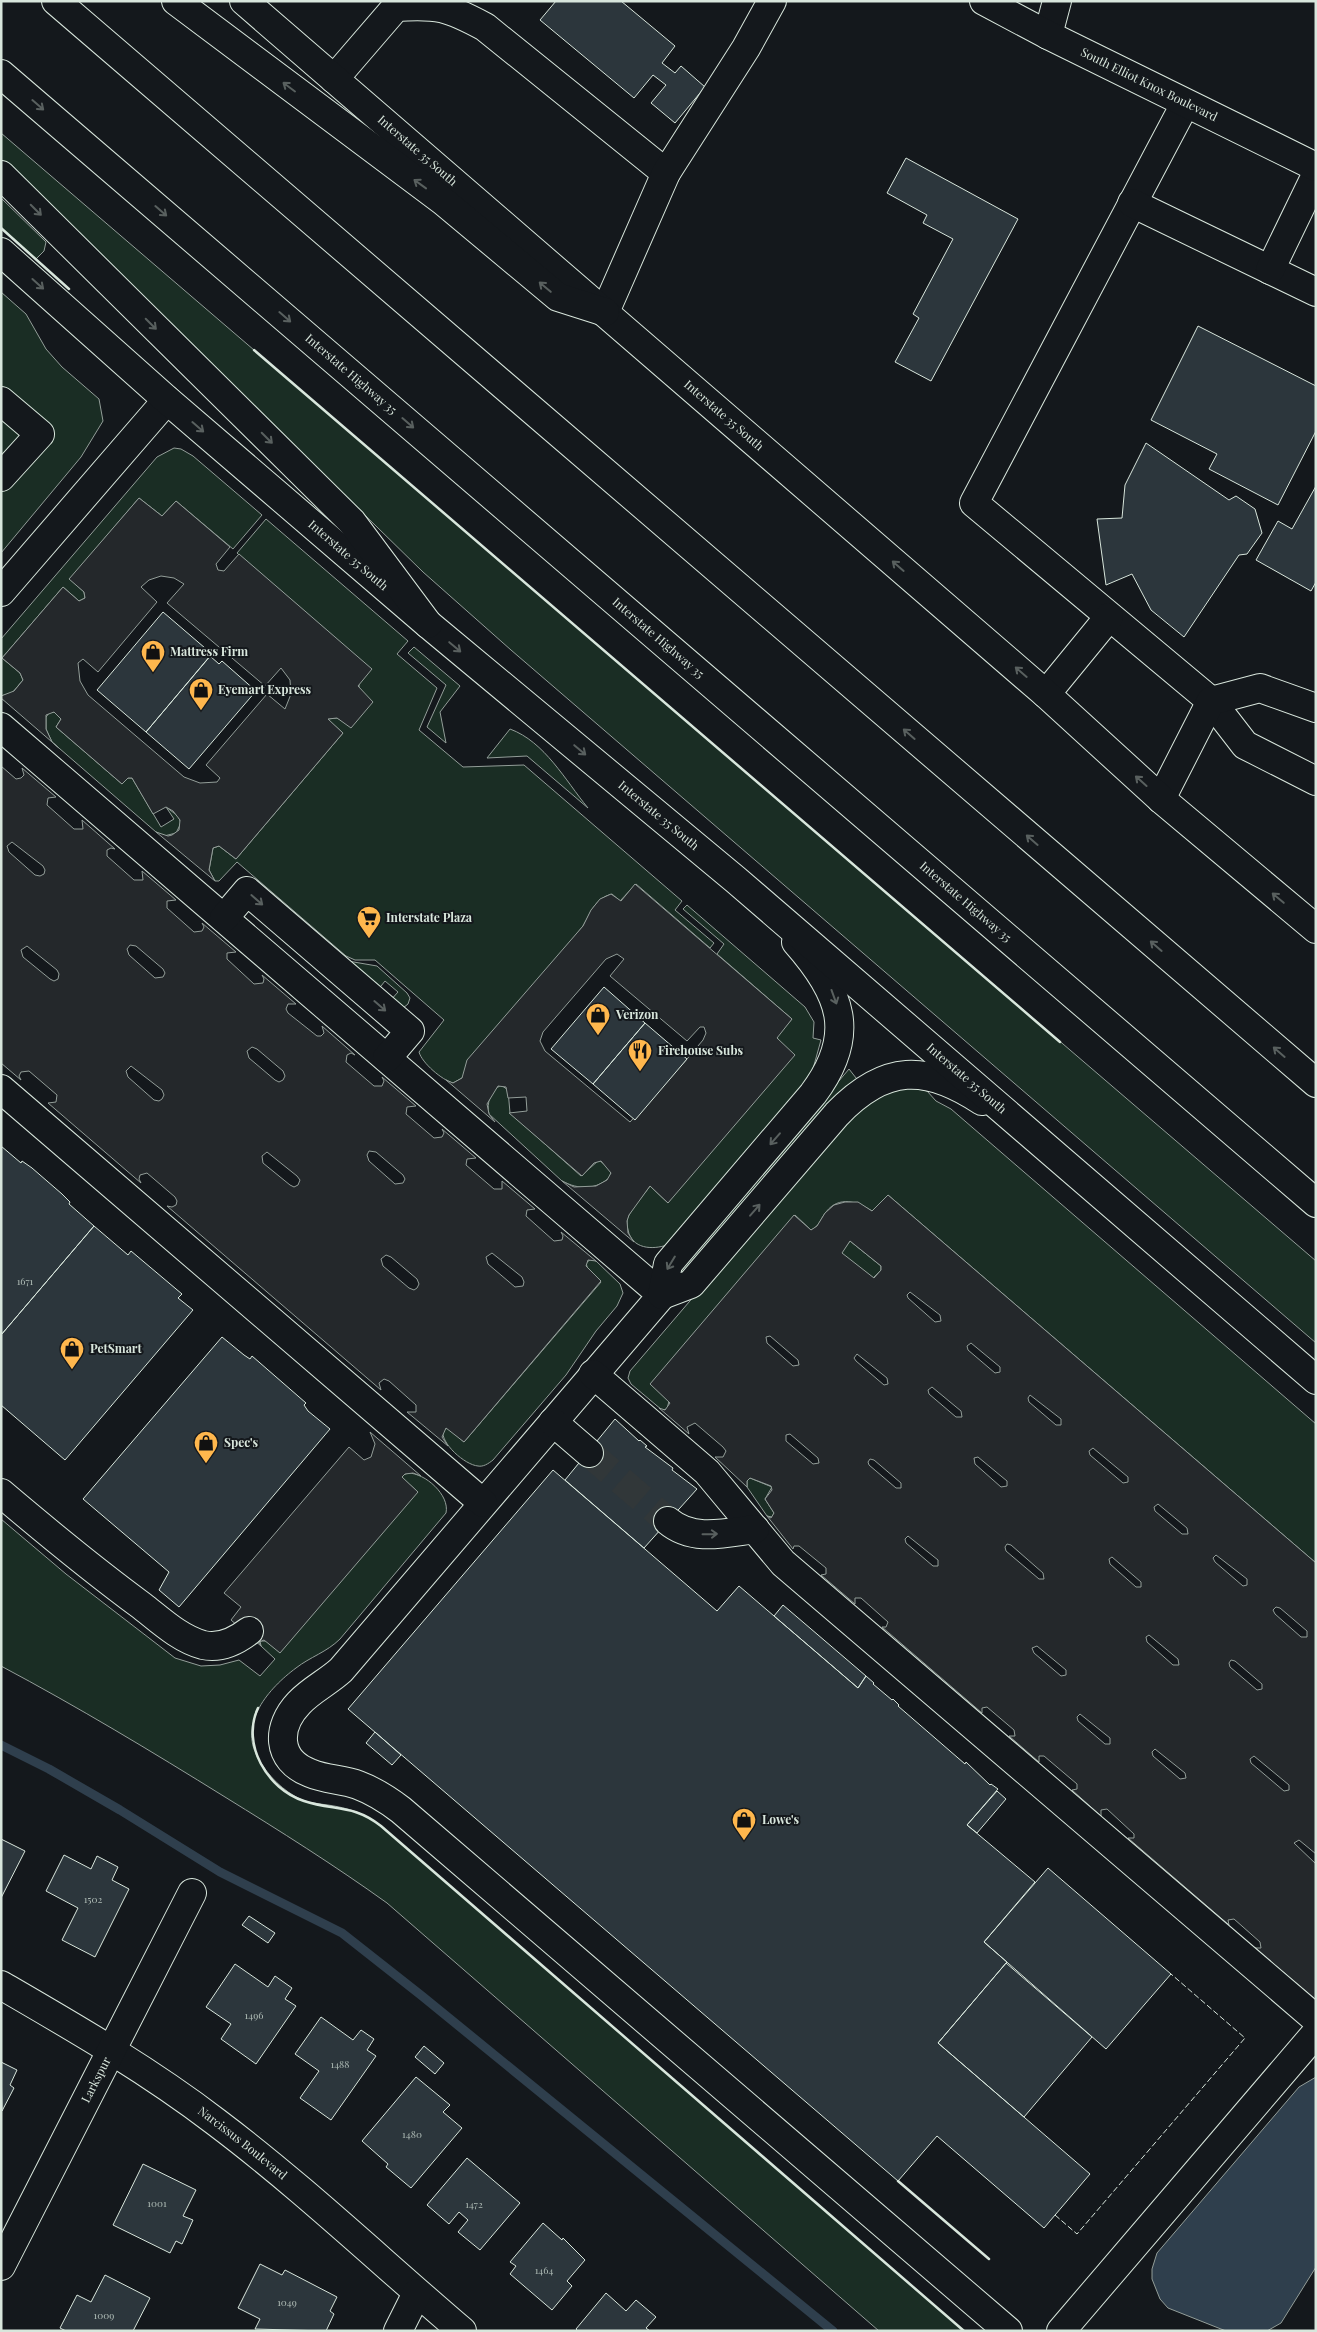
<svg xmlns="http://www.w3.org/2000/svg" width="1317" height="2332" font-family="'Playfair Display',serif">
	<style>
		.green { fill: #1a2d24; stroke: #939e99 }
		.parking { fill: #24282b; stroke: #939e99; fill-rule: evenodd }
		.water { fill: #2f3f4d; stroke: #939e99 }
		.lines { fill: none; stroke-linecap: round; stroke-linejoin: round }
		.stream { stroke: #2f3f4d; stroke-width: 9 }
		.building { fill: #2c363c; stroke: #d8e6dc }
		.minor-tunnel { stroke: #313739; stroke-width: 28; stroke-dasharray: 28 14; stroke-linecap: butt }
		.minor-casing { stroke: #d8e6dc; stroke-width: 30 }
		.major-casing { stroke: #d8e6dc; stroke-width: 30 }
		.highway-casing { stroke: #d8e6dc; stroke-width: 30 }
		.minor { stroke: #14181c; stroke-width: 28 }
		.major { stroke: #14181c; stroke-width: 28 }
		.highway { stroke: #14181c; stroke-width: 28 }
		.fence { stroke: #d8e6dc; stroke-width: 1; stroke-dasharray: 6 2.5; stroke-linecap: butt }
		.wall { stroke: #d8e6dc; stroke-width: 2.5 }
		.oneway { stroke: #59605f }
		.labels { text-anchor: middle; stroke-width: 4; stroke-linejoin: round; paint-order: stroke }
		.number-label { font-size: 10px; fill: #adbab4 }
		.street-label { font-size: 12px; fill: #d8e6dc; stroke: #14181c }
		.poi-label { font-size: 12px; font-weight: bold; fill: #d8e6dc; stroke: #14181c; text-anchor: start }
	</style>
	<rect width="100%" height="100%" fill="#14181c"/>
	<path class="green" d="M1 133 1316 1261V1343L511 650 423 572 1 159Z
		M1 198 46 242 44 251 36 259 1 228Z
		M1 292 26 314 46 349 62 367 99 399 103 421 81 457 1 553Z
		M174 448 181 449 193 456 262 515 233 549 176 501 162 516 139 498 70 579 84 592 85 598 79 601 63 587 2 658 20 673 23 680 12 693 1 696V639L157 457Z
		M266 519 408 641 397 654 437 688 419 730 463 767 524 765 682 901 675 910 714 943 710 948 636 884 620 901 612 894C595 898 591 912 583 926L462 1078 453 1083C442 1080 422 1063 419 1052L444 1020 375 960H355L346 956 237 862 219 881H215L209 870 213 848 219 846 236 859 343 733 327 719 337 718 345 722 359 689V683L371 669 237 553Z
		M414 647 460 686 440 712 446 743 427 727 446 685 408 653Z
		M50 712H54L61 719 56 727 122 784 128 778H132L161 827 174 819 166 807 178 816 181 823 176 833 164 836 156 832 52 742 46 729V717Z
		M510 729C545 742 565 780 588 808L527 756 487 758Z
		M687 905 805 1007 814 1022 813 1038 821 1040 811 1076 667 1245C652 1250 632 1249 628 1230 627 1225 626 1220 629 1215 634 1204 644 1195 650 1186L668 1203 778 1040 777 1036 792 1019 717 954 724 944 683 909Z
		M348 961 377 966 407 993 410 998 408 1004 403 1008 389 1002 398 992 385 981 377 991Z
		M849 1069 860 1083 685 1277 675 1275Z
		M501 1085 508 1090 510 1113 581 1176 599 1160 611 1170 610 1177C596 1190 579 1190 562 1181L489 1114C486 1103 491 1091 501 1085Z
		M911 1087 927 1091 936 1101 951 1109 1316 1424V1563L888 1195 872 1211C858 1202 839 1195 826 1212 821 1218 819 1227 811 1230L795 1215 651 1384 669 1401 667 1409 662 1410 631 1384 628 1378 630 1371 855 1108 888 1088Z
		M850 1241 881 1266V1270L873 1278 841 1253Z
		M591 1259 596 1261 620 1284 623 1293 617 1306 596 1331 566 1375 493 1460C488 1464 483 1467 478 1466 465 1465 440 1443 443 1430L448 1428 464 1442 601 1282 588 1270 586 1263Z
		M408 1473C425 1473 450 1495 446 1513L340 1639C327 1652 310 1657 296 1668 269 1688 238 1723 258 1758 268 1776 283 1791 302 1800 310 1803 320 1804 328 1805 348 1808 365 1813 381 1826L964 2331H879L387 1903C334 1865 280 1831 225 1797 151 1751 78 1707 1 1666V1519L66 1574 175 1658 201 1666 220 1665 239 1660 260 1676 275 1659 261 1646 260 1641H266L280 1652 417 1491 402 1478 403 1475Z
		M750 1478 772 1487 765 1499 774 1513 772 1517 767 1516 747 1487V1481Z"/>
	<path class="parking" d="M139 498 162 516 176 501 230 547 216 564 218 570 224 571 239 554 372 669 358 686 373 702 351 728 337 718 328 719 343 733 236 859 219 846 213 848 209 870 215 881 156 832 168 836 172 835 179 830 180 820 173 811 166 807 153 814 132 778H128L122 784 56 727 61 719 54 712 46 715V729L52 742 59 748 1 698V696L14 691 23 680 20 673 2 658 63 587 79 601 85 598 84 592 69 579ZM161 576 174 578 184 584 167 603 265 686 281 668 290 680 291 694 285 709 267 694 206 765 220 778 217 782 200 783 184 777 88 695 80 681 78 663 83 659 98 672 157 602 141 587 149 580Z
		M1 766 16 779 21 778 24 775 22 768 56 797 48 798 47 805 74 829H83L82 820 115 849 111 848 107 850V856L134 880H143L142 871 176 900 167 901V908L194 932 202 931 204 927 202 923 236 952 227 953V959L254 984 263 983 264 979 262 975 296 1004H288L286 1009 288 1013 317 1036H321L324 1033 322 1026 355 1055 351 1053 347 1055 346 1062 374 1086H382L384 1081 382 1077 416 1106 407 1107 406 1114 434 1138 442 1137 444 1133 442 1129 476 1158 467 1159 466 1165 494 1189H502V1181L535 1209 527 1210 526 1216 554 1241 562 1240 563 1236 561 1232 596 1261 588 1260 586 1266 601 1281 464 1442 446 1428 442 1437 448 1446 407 1412H416V1405L389 1381 384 1379 379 1383 381 1390 167 1206 172 1207 176 1205 177 1201 175 1197 147 1173 140 1175 139 1179 141 1183 48 1103 56 1102 57 1095 29 1071 21 1072 19 1076 21 1080 1 1063ZM12 842 43 866 45 870 44 874 40 876 35 875 9 852 7 846ZM130 945 136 946 163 969 165 973 163 977 155 978 129 955 127 949ZM27 946 57 970 59 974 58 979 54 981 50 979 23 957 21 950ZM252 1047 257 1049 283 1071 285 1076 283 1080 279 1082 275 1080 249 1058 247 1051ZM131 1066 162 1090 164 1095 162 1099 159 1101 154 1100 128 1077 126 1071ZM369 1151 376 1152 403 1175 405 1179 403 1183 395 1184 369 1161 367 1155ZM267 1152 297 1176 300 1180 298 1185 294 1187 290 1185 263 1163 262 1156ZM492 1253 522 1277 524 1282 523 1286 515 1287 488 1264 486 1257ZM386 1255 391 1257 417 1279 419 1284 417 1288 414 1290 409 1288 383 1266 381 1259Z
		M635 884 792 1019 777 1038 795 1055 668 1203 650 1186 629 1215 627 1221 628 1233 634 1242 562 1181 574 1187 596 1186 607 1180 611 1173 601 1161 594 1163 582 1176 509 1113 527 1111 526 1097 508 1098 506 1087 498 1086 487 1104 489 1114 495 1122 446 1080 453 1083 462 1078 467 1060 583 926 591 910 600 899 611 894 621 901ZM617 954 624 959 610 976 687 1041 700 1027H704L706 1033 703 1040 687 1059 630 1122 545 1051 540 1041 543 1032 606 959Z
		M888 1195 1316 1563V1854L1299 1840 1294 1843 1316 1864V2000L1255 1948H1261L1260 1942 1234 1919 1228 1920 1229 1925 1128 1838H1134V1834L1107 1809 1101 1810V1816L1072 1790 1077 1789V1784L1044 1756H1039V1762L1009 1736H1015L1014 1730 987 1707 982 1708V1713L882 1627H886L888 1622 861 1598H855V1604L821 1575 826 1574V1568L799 1546H794L793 1549 767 1516 771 1518 774 1513 765 1499 772 1490 771 1486 750 1478 747 1481V1487L715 1457H723L726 1451 723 1447 695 1423 687 1427 689 1434 659 1408 665 1410 670 1403 650 1384 794 1215 811 1230 817 1226 825 1213 834 1205 845 1202H858L872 1211ZM850 1241 881 1266V1270L874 1278 842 1253ZM910 1292 940 1315 941 1321 935 1322 908 1298 907 1295ZM770 1336 798 1360 799 1365 793 1366 767 1343 766 1337ZM971 1343 1000 1367V1372L995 1373 968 1350 967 1346ZM857 1354 887 1378 888 1384 884 1385 856 1361 854 1358ZM932 1387 961 1411 962 1417H956L929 1394 928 1390ZM1030 1395 1061 1419V1425H1056L1029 1402 1028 1398ZM790 1434 818 1458 819 1463 813 1464 786 1441V1435ZM1093 1448 1128 1477V1482L1123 1483 1090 1455 1089 1451ZM978 1457 1007 1481V1486L1001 1487 975 1464 974 1458ZM870 1459 874 1460 901 1483V1488H896L869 1465 868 1462ZM1158 1504 1187 1528 1188 1534H1182L1155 1511 1154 1507ZM908 1536 938 1560V1566H933L906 1543 905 1539ZM1007 1544 1011 1545 1043 1573 1044 1579H1039L1006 1551 1005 1547ZM1216 1555 1247 1579V1585L1243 1586 1215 1562 1213 1558ZM1112 1557 1141 1582V1587H1136L1110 1564 1109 1559ZM1276 1607 1280 1608 1307 1631V1637H1301L1275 1614 1273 1610ZM1149 1635 1178 1659 1179 1665H1173L1147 1642 1146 1637ZM1037 1646 1066 1670V1675L1061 1676 1034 1653 1032 1648ZM1231 1660 1235 1661 1262 1684V1689L1257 1690 1230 1667 1229 1663ZM1080 1714 1110 1738V1744H1105L1078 1721 1077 1717ZM1155 1749 1185 1773 1186 1778 1180 1779 1153 1756 1152 1752ZM1254 1756 1289 1785V1790L1284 1791 1251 1763 1250 1759Z
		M370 1432 421 1476 413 1473 405 1474 402 1477 418 1492 280 1653 264 1640 259 1642 261 1646 231 1620 241 1607 224 1593 349 1447 364 1460 371 1457 375 1444Z"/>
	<path class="water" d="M1316 2077V2267L1281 2323 1267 2331H1226L1168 2308 1160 2299 1152 2279V2269L1157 2253 1299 2087Z"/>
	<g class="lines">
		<path class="stream" d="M1 1745 49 1769 120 1810 220 1872 342 1933 422 1996 833 2331"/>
	</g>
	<path class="building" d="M556 1H621L675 46 662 63 675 73 681 66 705 87 675 123 651 103 666 85 653 75 634 98 540 20Z
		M906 158 1018 219 931 381 895 362 919 318 913 314 953 239 923 223 927 215 887 193Z
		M1198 326 1316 386V431L1278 505 1209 469 1217 454 1151 420Z
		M1146 443 1229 500 1236 496 1255 509 1262 533 1247 554 1239 555 1184 637 1151 610 1132 574 1106 585 1097 519 1122 518 1125 485Z
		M1316 486V582L1311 591 1256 560 1278 521 1292 529Z
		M163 612 212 654 146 732 97 690Z
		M210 656 219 664 222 661 256 691 189 769 146 732Z
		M604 987 645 1023 593 1084 551 1049Z
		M645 1023 687 1059 635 1120 593 1084Z
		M1 1146 21 1163 22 1161 32 1168 62 1194 70 1202 69 1204 94 1226 1 1335Z
		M94 1226 128 1255 131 1251 182 1294 178 1298 193 1310 65 1460 1 1405V1335Z
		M222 1337 244 1355 250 1359 252 1356 306 1403 304 1405 308 1411 330 1429 179 1607 159 1590 169 1572 83 1499Z
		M615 1419 639 1441 640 1440 647 1446 645 1447 673 1468 672 1470 697 1489 644 1548 565 1480Z
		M553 1470 717 1611 739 1586 858 1688 866 1676 874 1683 873 1684 892 1700 893 1699 899 1705 898 1706 965 1764 966 1762 990 1785 991 1784 998 1789 967 1825 1035 1882 984 1942 1007 1962 938 2043 1090 2174 1044 2228 937 2136 898 2181 348 1709Z
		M783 1605 866 1676 858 1688 774 1616Z
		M375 1732 401 1755 392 1765 366 1743Z
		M997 1791 1006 1799 977 1833 967 1825Z
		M1 1839 25 1851 1 1898Z
		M64 1855 91 1869 97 1856 118 1867 112 1880 129 1889 95 1957 62 1940 78 1908 46 1891Z
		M1048 1868 1171 1974 1106 2049 984 1942Z
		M249 1916 275 1933 268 1943 242 1925Z
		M1006 1963 1092 2037 1024 2117 938 2043Z
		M235 1964 268 1987 275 1976 292 1988 285 1999 296 2006 256 2064 221 2039 231 2024 206 2007Z
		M321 2017 353 2040 361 2030 374 2039 367 2050 376 2056 331 2120 300 2098 319 2071 295 2054Z
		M424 2046 444 2063 435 2074 415 2057Z
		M1 2062 17 2070 10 2085 14 2088 2 2111Z
		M416 2077 450 2105 443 2112 462 2128 411 2188 386 2167 388 2164 362 2141Z
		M467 2158 520 2203 480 2250 458 2232 468 2220 459 2212 449 2224 427 2205Z
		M143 2164 196 2190 183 2216 193 2220 182 2244 176 2241 170 2253 113 2225Z
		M543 2223 562 2240 563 2238 585 2260 567 2281 572 2286 552 2310 510 2274 516 2266 510 2262Z
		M260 2264 282 2275 285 2270 337 2297 330 2311 334 2314 326 2331 255 2329 260 2319 238 2308Z
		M105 2275 150 2298 133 2331H66L60 2328 77 2295 91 2302Z
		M606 2293 626 2311 636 2300 656 2317 646 2328 650 2331H578L576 2329Z"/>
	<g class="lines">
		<path class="minor-tunnel" d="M589 1453 668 1521"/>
		<defs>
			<g id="minor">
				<path d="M1048 35 1057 1"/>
				<path d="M334 79 396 7C438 4 448 7 485 27L666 173"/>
				<path d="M1185 104 974 503 1211 701 1245 745 1316 781"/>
				<path d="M1132 203 1316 292"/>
				<path d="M1270 270 1316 175"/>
				<path d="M605 312 666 173 746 48 772 1"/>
				<path d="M1 401 40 434 1 477"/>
				<path d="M1 592 167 400"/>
				<path d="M1046 694 1109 617"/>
				<path d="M1 727 662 1295 341 1670C328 1682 311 1690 299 1703 276 1727 276 1760 310 1773 326 1780 343 1779 358 1785 374 1791 388 1800 401 1810L1008 2331"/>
				<path d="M1161 799 1211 701 1260 688 1316 708"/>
				<path d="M224 918 247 891 410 1031 387 1058"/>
				<path d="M796 942C841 993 858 1034 813 1094L668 1264 662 1295 691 1284 837 1114C885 1064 926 1064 982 1101"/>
				<path d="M1 1089 483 1503"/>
				<path d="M593 1374 707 1472 783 1563 1316 2019"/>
				<path d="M553 1422 589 1453"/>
				<path d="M1 1493C47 1532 93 1570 142 1606 160 1620 180 1639 203 1645 220 1649 236 1641 249 1631"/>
				<path d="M668 1521C693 1542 725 1533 755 1529"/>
				<path id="s1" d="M1 1985C75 2028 148 2070 216 2122 301 2186 380 2261 462 2331"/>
				<path id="s2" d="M1 2266 192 1893"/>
				<path d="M398 2331 417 2293"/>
				<path d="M1061 2331 1316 2033"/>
			</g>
			<g id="major">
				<path id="s3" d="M244 1 1046 694 1161 799 1316 929"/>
				<path id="s4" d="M984 1 1048 35 1316 167"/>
				<path id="s5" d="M1 252 167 400 428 624 736 880 1316 1380"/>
			</g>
			<g id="highway">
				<path d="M56 1 1316 1083"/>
				<path d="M176 1 443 201 558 297 605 312"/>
				<path id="s6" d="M1 74 1316 1203"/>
				<path d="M1 175 352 522 428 624"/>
			</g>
		</defs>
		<use href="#minor" class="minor-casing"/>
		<use href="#major" class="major-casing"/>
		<use href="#highway" class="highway-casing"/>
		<use href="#minor" class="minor"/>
		<use href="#major" class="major"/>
		<use href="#highway" class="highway"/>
		<path class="fence" d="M1055 2215 1077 2234 1245 2038 1171 1974"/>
		<path class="wall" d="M1 228 69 289
			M254 350 1060 1042
			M258 1708C241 1744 267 1789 304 1801 334 1811 353 1804 381 1826L964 2331
			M898 2181 989 2259"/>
	</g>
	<defs><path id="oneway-shaft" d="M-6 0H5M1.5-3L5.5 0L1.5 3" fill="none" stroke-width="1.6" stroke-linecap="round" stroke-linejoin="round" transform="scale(1.25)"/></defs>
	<g class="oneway">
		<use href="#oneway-shaft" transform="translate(289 87) rotate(-143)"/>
		<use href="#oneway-shaft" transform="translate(38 105) rotate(41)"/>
		<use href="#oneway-shaft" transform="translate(420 184) rotate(-144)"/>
		<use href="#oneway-shaft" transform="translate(36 210) rotate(45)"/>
		<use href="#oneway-shaft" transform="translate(161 211) rotate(41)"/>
		<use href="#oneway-shaft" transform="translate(38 284) rotate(42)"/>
		<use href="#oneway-shaft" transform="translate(545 287) rotate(-140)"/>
		<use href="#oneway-shaft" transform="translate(285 317) rotate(41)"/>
		<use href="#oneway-shaft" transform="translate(151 324) rotate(45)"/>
		<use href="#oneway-shaft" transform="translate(408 423) rotate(41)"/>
		<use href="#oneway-shaft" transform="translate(198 427) rotate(41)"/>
		<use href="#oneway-shaft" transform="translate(267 438) rotate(45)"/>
		<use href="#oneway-shaft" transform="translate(898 566) rotate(-139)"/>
		<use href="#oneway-shaft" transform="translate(455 647) rotate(40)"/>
		<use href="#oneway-shaft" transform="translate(1021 672) rotate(-139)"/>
		<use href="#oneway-shaft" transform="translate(909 734) rotate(-139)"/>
		<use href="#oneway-shaft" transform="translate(580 750) rotate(40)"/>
		<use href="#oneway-shaft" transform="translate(1141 781) rotate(-138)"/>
		<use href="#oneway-shaft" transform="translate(1032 840) rotate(-139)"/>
		<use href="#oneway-shaft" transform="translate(1278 898) rotate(-140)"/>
		<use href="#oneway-shaft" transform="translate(257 900) rotate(41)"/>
		<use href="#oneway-shaft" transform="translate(1156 946) rotate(-139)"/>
		<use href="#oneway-shaft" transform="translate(834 997) rotate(70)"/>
		<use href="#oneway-shaft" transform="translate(380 1006) rotate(41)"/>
		<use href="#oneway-shaft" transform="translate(1279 1052) rotate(-139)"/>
		<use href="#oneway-shaft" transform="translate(775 1139) rotate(131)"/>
		<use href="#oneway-shaft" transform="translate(755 1210) rotate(-49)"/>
		<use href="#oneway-shaft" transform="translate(671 1263) rotate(121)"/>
		<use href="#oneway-shaft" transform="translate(710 1534) rotate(-1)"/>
	</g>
	<defs>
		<symbol id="shop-pin" viewBox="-11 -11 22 30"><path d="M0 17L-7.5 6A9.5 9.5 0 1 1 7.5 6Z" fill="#ffb74d" stroke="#14181c"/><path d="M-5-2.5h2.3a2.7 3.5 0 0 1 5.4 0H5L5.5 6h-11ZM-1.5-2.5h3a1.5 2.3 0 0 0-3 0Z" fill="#111"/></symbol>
		<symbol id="supermarket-pin" viewBox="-11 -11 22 30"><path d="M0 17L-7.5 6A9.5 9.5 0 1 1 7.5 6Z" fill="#ffb74d" stroke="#14181c"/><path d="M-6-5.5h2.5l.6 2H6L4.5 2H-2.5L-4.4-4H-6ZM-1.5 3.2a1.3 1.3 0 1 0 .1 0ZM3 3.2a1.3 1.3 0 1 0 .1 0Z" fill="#111"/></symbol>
		<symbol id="restaurant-pin" viewBox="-11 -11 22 30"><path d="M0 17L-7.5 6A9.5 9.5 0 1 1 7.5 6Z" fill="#ffb74d" stroke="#14181c"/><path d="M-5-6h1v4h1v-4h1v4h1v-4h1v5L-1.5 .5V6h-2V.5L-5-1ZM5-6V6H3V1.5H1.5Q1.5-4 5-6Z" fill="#111"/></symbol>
	</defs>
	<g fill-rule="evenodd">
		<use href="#shop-pin" x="139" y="638" width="28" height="38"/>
		<use href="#shop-pin" x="187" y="676" width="28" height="38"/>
		<use href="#supermarket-pin" x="355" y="904" width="28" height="38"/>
		<use href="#shop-pin" x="584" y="1001" width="28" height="38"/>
		<use href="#restaurant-pin" x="626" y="1037" width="28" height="38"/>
		<use href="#shop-pin" x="58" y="1335" width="28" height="38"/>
		<use href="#shop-pin" x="192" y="1429" width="28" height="38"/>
		<use href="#shop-pin" x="730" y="1806" width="28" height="38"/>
	</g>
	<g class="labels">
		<g class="number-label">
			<text x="25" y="1285">1671</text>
			<text x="93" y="1903">1502</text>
			<text x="254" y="2019">1496</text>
			<text x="340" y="2068">1488</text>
			<text x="412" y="2138">1480</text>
			<text x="157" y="2207">1001</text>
			<text x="474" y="2208">1472</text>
			<text x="544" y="2274">1464</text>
			<text x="287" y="2306">1049</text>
			<text x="104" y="2319">1009</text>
		</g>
		<g class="street-label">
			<text dy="4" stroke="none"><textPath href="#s4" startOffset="185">South Elliot Knox Boulevard</textPath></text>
			<text dy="4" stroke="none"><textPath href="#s3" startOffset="229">Interstate 35 South</textPath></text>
			<text dy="4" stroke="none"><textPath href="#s6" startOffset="461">Interstate Highway 35</textPath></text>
			<text dy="4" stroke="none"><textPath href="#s3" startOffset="634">Interstate 35 South</textPath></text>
			<text dy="4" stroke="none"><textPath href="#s5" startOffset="461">Interstate 35 South</textPath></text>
			<text dy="4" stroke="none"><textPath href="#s6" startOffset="866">Interstate Highway 35</textPath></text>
			<text dy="4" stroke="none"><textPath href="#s5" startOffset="866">Interstate 35 South</textPath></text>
			<text dy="4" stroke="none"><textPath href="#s6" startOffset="1271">Interstate Highway 35</textPath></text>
			<text dy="4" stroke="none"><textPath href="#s5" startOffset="1271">Interstate 35 South</textPath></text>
			<text dy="4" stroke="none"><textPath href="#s2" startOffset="209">Larkspur</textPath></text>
			<text dy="4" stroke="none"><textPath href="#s1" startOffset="289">Narcissus Boulevard</textPath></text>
		</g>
		<g class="poi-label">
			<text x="170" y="656">Mattress Firm</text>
			<text x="218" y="694">Eyemart Express</text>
			<text x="386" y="922">Interstate Plaza</text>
			<text x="616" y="1019">Verizon</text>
			<text x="658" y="1055">Firehouse Subs</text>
			<text x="90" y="1353">PetSmart</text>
			<text x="224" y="1447">Spec's</text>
			<text x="762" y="1824">Lowe's</text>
		</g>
	</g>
	<rect width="1317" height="2332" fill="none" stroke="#d8e6dc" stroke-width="5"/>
</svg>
